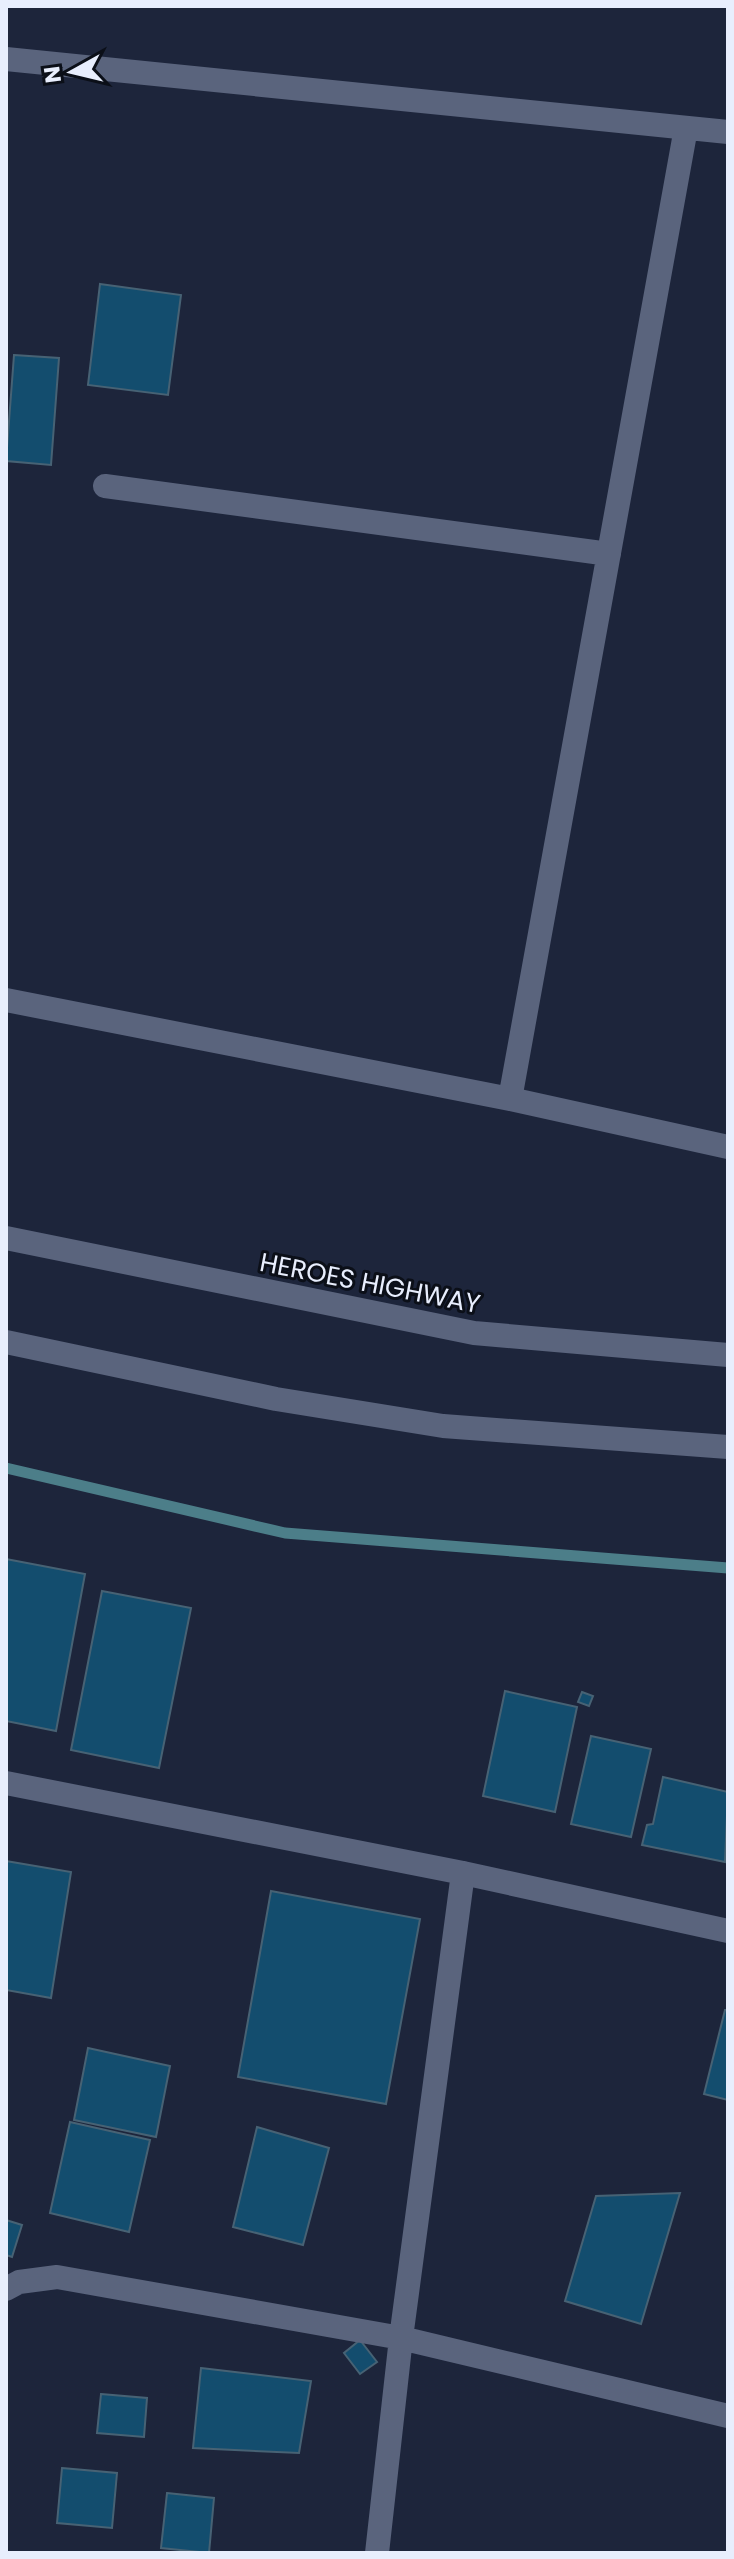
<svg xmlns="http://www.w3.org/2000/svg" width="734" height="2559" font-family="Poppins,sans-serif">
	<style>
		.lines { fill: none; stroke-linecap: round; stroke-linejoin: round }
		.stream { stroke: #4c7e89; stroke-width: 11 }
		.building { fill: #134d6e; stroke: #476274; stroke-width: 2 }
		.street { stroke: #5a647d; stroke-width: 24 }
		.secondary { stroke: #5a647d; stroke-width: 24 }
		.labels { text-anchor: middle; stroke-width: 6; stroke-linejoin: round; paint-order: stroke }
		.street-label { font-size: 26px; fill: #e8eefd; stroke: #0b0f18 }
	</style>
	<rect width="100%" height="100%" fill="#1d253b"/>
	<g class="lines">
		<path class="stream" d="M6 1468 285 1533 728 1568"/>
	</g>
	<path class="building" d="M100 284 181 295 168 395 88 385Z
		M14 355 59 358 51 465 6 461Z
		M6 1559 85 1574 56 1731 6 1721Z
		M102 1591 191 1608 159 1768 71 1750Z
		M505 1691 577 1707 555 1812 483 1796Z
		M582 1692 593 1696 589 1706 578 1702Z
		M591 1736 651 1749 631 1837 571 1824Z
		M663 1777 728 1792 725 1862 642 1845 647 1825 653 1824Z
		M6 1861 71 1872 51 1998 6 1990Z
		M271 1891 420 1919 386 2104 238 2077Z
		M725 2010H728V2100L704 2094Z
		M88 2048 170 2066 156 2137 74 2120Z
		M70 2122 150 2140 129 2232 50 2213Z
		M257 2127 329 2148 303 2245 233 2227Z
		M680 2193 641 2324 565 2301 596 2196Z
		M6 2220 22 2225 12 2257 6 2255Z
		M360 2340 377 2362 360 2374 344 2353Z
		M201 2368 311 2381 299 2453 193 2448Z
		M101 2394 147 2398 144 2437 97 2433Z
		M62 2468 117 2473 112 2528 57 2523Z
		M167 2493 214 2498 209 2553 161 2548Z"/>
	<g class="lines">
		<path class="street" d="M6 59 728 132
			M105 486 609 554
			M6 1000 510 1099 728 1147
			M510 1099 686 128
			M6 1783 463 1873 728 1931
			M6 2289 19 2282 57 2277 401 2338 728 2416
			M377 2553 401 2338 463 1873"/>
		<path class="secondary" d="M6 1238 474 1333 728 1355
			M6 1342 276 1399 443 1426 728 1447"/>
	</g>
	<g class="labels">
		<g class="street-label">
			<text transform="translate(370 1283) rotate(11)" y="9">HEROES HIGHWAY</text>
		</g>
	</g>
	<rect width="734" height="2559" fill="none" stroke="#e8eefd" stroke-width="16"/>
	<g transform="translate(72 72) rotate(262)" stroke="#0b0f18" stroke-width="6" paint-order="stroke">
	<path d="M0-6L14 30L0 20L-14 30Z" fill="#e8eefd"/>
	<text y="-12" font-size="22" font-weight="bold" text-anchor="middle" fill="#e8eefd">N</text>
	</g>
</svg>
